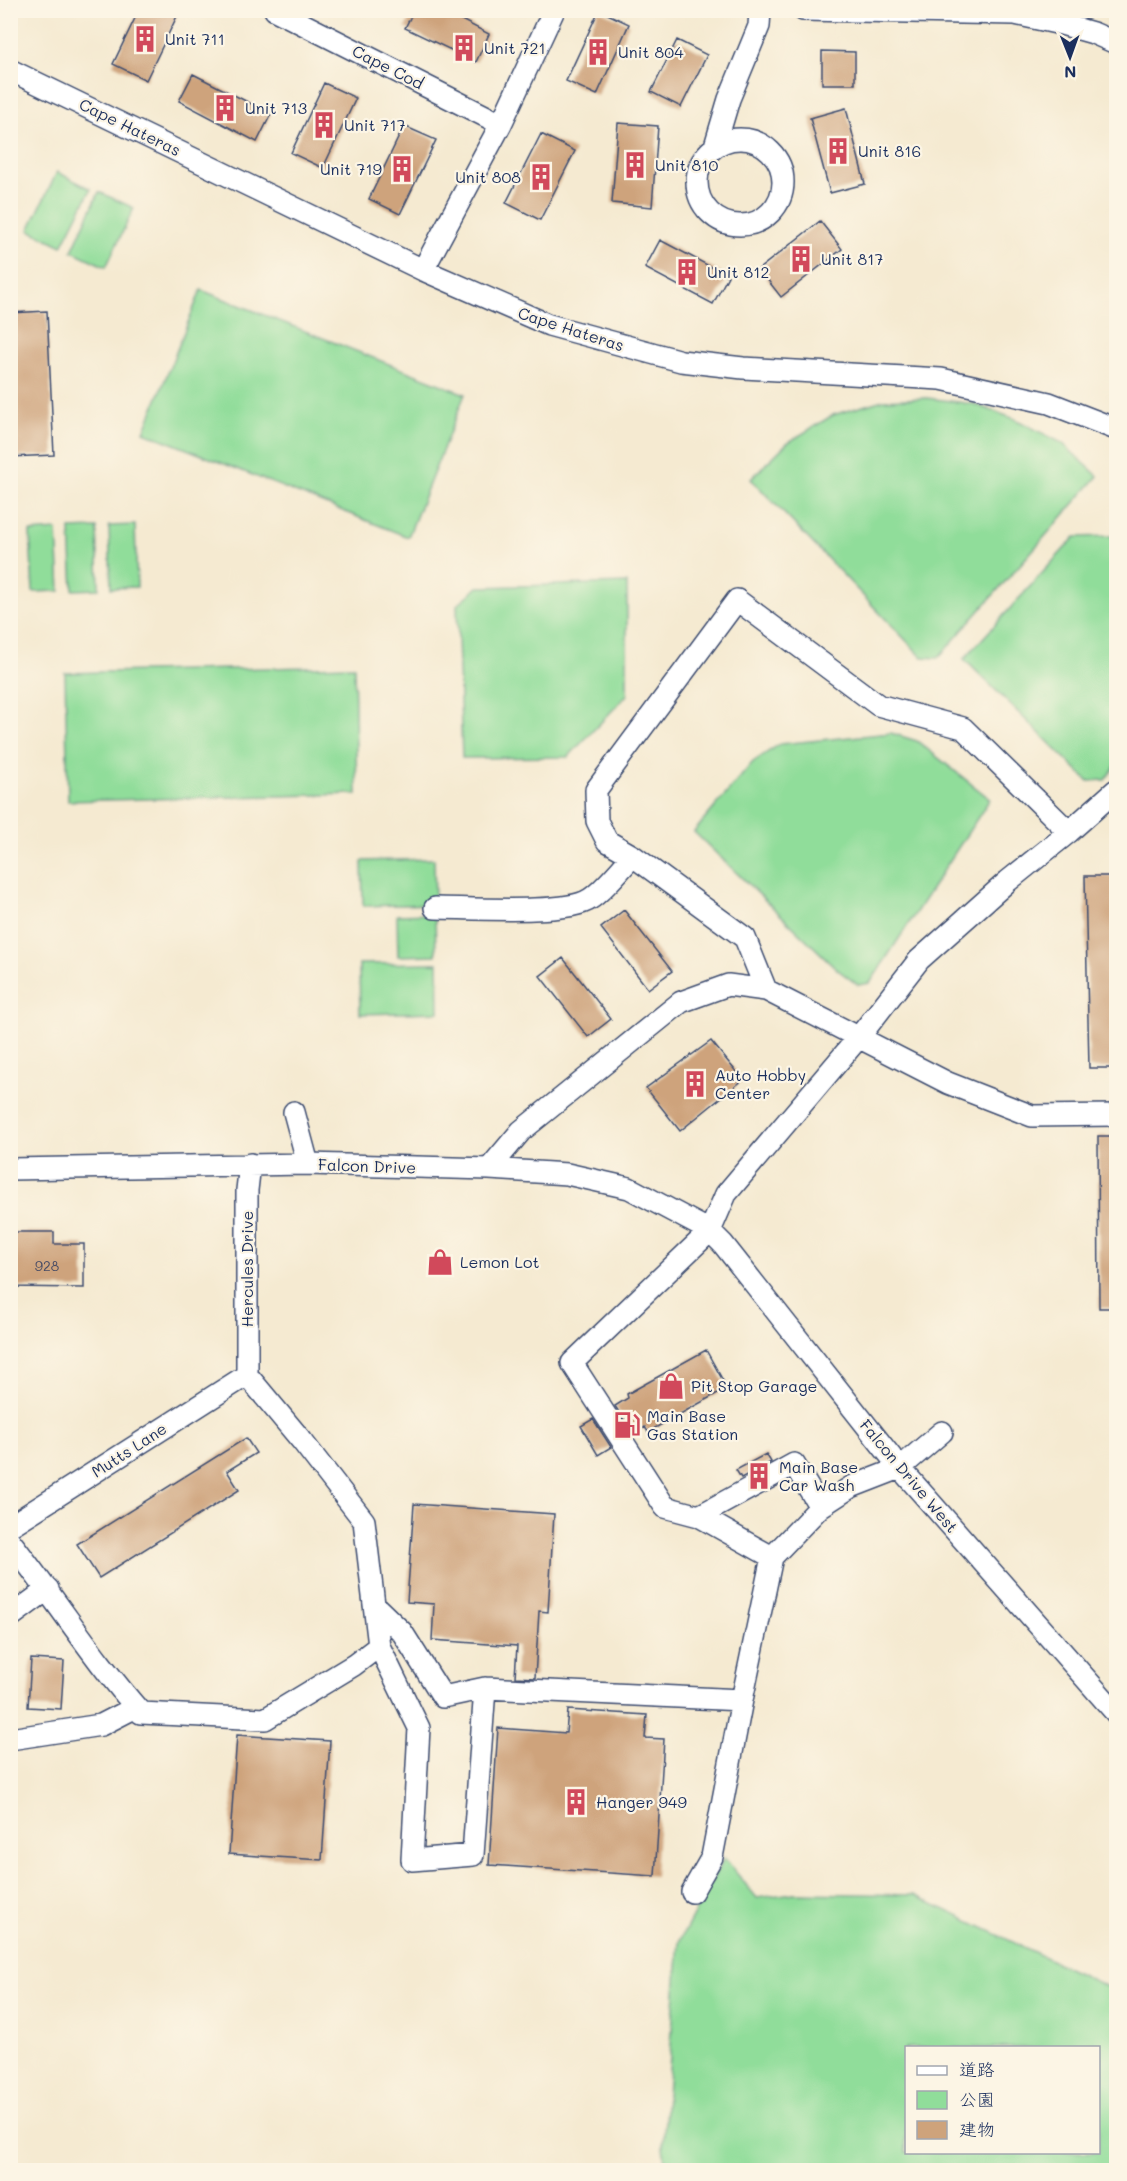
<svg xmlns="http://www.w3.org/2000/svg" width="1127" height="2181" font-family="Mali,'Klee One',sans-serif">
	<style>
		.green { fill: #90dd9a; stroke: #56867c; stroke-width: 1.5; fill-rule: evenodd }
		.building { fill: #cea37b }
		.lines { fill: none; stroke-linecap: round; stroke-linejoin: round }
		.minor-casing { stroke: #3c4b6f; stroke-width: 24 }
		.minor { stroke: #fff; stroke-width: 21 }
		.labels { text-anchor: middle; stroke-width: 4.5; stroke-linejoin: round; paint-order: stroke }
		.number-label { font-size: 14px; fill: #484c65 }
		.poi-label { font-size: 16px; fill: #1b2f5e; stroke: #fcf5e5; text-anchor: start }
		.street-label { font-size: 16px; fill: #1b2f5e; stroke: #fcf5e5 }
	</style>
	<rect width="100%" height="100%" fill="#fcf5e5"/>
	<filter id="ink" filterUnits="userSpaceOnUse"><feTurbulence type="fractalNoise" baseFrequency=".0167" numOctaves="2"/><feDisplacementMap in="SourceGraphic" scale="12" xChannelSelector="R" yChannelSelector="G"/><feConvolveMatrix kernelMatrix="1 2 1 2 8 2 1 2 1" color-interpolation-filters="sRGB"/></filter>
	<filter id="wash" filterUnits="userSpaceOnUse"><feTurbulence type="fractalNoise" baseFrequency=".008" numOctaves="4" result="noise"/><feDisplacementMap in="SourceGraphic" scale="24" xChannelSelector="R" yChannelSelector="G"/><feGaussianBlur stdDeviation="1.35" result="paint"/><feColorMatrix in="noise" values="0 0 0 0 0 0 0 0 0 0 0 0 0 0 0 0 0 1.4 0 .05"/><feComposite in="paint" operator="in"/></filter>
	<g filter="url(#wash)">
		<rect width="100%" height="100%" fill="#f5ead1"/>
		<path class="green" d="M57 172 91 189 62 246 29 230Z
			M99 192 134 208 106 267 72 251Z
			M201 290 465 394 408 537 144 432Z
			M927 398 974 404 1015 419 1062 443 1098 476 938 658 922 657 751 479 787 443 833 415 883 400Z
			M135 525 137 587 111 588 109 526Z
			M97 528 99 589 73 590 70 529Z
			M57 530 60 591 33 592 30 532Z
			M1116 536V765L1105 780 1088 781 964 659 1075 537Z
			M627 583V695L568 757 462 758 457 605 478 587Z
			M354 666 357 794 68 801 65 673Z
			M891 733 917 741 990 799 870 983 858 985 838 970 694 832 753 762 780 744Z
			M434 859 435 904 363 906 362 861Z
			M435 914 436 955 398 956 397 915Z
			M438 963 439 1012 360 1014 359 964Z
			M724 1858 757 1898 794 1893 914 1895 1116 1991V2170H666L663 2146 679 1942ZM906 2048H1098V2152H906Z"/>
		<g id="blocks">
			<path class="building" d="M139 10H180L146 80 113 64Z
				M414 10H442L489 34 476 62 405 28Z
				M599 10 629 24 597 95 566 81Z
				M677 40 707 55 681 107 651 92Z
				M822 51 855 52V84H822Z
				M193 74 271 114 257 142 179 101Z
				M324 83 356 98 323 168 291 153Z
				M846 108 865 184 830 193 810 118Z
				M618 123 658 126 652 207 612 203Z
				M404 126 436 140 400 214 369 199Z
				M541 134 575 151 540 220 506 203Z
				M820 221 842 249 781 297 759 269Z
				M660 240 728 276 713 304 645 268Z
				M47 311 54 455 10 457V313Z
				M1085 876H1116V1068H1089Z
				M624 910 672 971 648 989 601 928Z
				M563 958 611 1019 588 1037 540 976Z
				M711 1041 743 1080 680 1131 646 1088Z
				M1098 1136H1116V1308H1099Z
				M10 1232H54V1244H84V1288L10 1287Z
				M706 1350 727 1388 648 1432 645 1427 633 1434 615 1406 628 1398 627 1394Z
				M593 1419 611 1447 598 1455 581 1426Z
				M246 1438 256 1453 227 1471 239 1490 99 1578 77 1544Z
				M766 1454 771 1462 741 1478 736 1470Z
				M414 1504 554 1514 548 1612 539 1611 535 1678 515 1677 517 1646 432 1640 434 1604 407 1602Z
				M31 1659 64 1661 61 1709 28 1707Z
				M568 1710 647 1715 645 1738 664 1739 655 1876 489 1865 498 1728 566 1733Z
				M237 1735 330 1741 322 1860 229 1854Z"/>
		</g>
	</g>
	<g filter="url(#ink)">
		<use href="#blocks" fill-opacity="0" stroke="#3c4b6f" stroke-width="1.5"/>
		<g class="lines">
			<defs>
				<path id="minor" d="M275 10 501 124
					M803 10 1015 14 1061 24 1093 33 1116 43
					M10 70 423 270 549 325 681 361 743 368 941 379 1049 403 1116 429
					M697 182a43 43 0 1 1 86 0a43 43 0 1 1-86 0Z
					M715 146 729 99 759 26 760 10
					M423 270 501 124 554 10
					M435 908C466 908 568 915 590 899 604 890 620 869 633 856
					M766 990 745 938 633 856 607 841 597 821 596 790 737 600 878 705 963 728 1069 832
					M294 1112 308 1164
					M10 1169 308 1164 489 1169 567 1174 629 1188 710 1231 723 1244 900 1468 1116 1713
					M489 1169 521 1131 681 1002 728 985 766 990 948 1083 1032 1116 1116 1115
					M247 1375 302 1441 364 1521 379 1646 419 1728 412 1860 473 1855 485 1688
					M247 1375V1190L250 1164
					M699 1516 794 1464 820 1507
					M10 1526 247 1375
					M10 1541C55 1598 94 1660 141 1713L265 1719 354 1665 379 1646
					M772 1557 699 1516 665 1507 572 1363 710 1231 726 1194 859 1037 919 960 1008 881 1069 832 1116 790
					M374 1605 402 1632 443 1697 485 1688 742 1700
					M10 1617 48 1589
					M10 1739 101 1725 136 1707
					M692 1892 712 1857 742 1700 772 1557 820 1507 851 1487 900 1468 942 1432"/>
			</defs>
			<use href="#minor" class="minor-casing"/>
			<use href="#minor" class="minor"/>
		</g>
	</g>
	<defs>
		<symbol id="building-bare" viewBox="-9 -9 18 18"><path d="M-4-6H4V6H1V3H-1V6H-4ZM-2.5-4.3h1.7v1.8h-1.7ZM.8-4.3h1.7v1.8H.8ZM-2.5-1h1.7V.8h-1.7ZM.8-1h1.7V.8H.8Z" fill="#d1495b" stroke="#fcf5e5" stroke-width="2.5" paint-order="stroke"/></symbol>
		<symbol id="shop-bare" viewBox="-9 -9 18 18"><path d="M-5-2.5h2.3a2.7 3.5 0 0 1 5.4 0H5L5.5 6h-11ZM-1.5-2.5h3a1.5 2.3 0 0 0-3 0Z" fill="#d1495b" stroke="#fcf5e5" stroke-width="2.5" paint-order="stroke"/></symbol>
		<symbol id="fuel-bare" viewBox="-9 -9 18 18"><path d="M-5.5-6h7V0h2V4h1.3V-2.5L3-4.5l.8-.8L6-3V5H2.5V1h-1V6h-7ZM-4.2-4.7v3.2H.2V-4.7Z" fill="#d1495b" stroke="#fcf5e5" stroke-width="2.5" paint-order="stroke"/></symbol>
	</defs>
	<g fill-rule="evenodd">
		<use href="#building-bare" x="126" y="20" width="38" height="38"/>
		<use href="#building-bare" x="445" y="29" width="38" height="38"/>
		<use href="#building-bare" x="579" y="33" width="38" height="38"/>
		<use href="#building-bare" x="206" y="89" width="38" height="38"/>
		<use href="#building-bare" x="305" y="106" width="38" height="38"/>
		<use href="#building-bare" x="819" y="132" width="38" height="38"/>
		<use href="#building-bare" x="616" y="146" width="38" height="38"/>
		<use href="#building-bare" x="383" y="150" width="38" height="38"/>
		<use href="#building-bare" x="522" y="158" width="38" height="38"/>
		<use href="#building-bare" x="782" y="240" width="38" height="38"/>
		<use href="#building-bare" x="668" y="253" width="38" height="38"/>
		<use href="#building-bare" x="676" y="1065" width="38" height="38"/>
		<use href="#shop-bare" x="421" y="1243" width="38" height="38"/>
		<use href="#shop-bare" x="652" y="1367" width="38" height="38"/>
		<use href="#fuel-bare" x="608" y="1406" width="38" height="38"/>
		<use href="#building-bare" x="740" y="1457" width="38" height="38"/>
		<use href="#building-bare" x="557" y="1783" width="38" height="38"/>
	</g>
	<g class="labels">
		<g class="number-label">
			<text x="47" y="1271">928</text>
		</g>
		<g class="poi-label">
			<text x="165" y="45">Unit 711</text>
			<text x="484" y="54">Unit 721</text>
			<text x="618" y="58">Unit 804</text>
			<text x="245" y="114">Unit 713</text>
			<text x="344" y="131">Unit 717</text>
			<text x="858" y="157">Unit 816</text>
			<text x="655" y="171">Unit 810</text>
			<text x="382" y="175" text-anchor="end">Unit 719</text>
			<text x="521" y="183" text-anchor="end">Unit 808</text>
			<text x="821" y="265">Unit 817</text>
			<text x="707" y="278">Unit 812</text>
			<text x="715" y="1081">Auto Hobby<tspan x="715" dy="18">Center</tspan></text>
			<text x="460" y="1268">Lemon Lot</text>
			<text x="691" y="1392">Pit Stop Garage</text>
			<text x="647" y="1422">Main Base<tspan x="647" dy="18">Gas Station</tspan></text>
			<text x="779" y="1473">Main Base<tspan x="779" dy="18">Car Wash</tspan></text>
			<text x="596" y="1808">Hanger 949</text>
		</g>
		<g class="street-label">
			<text transform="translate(388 67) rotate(27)" y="6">Cape Cod</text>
			<text transform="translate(130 127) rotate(26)" y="6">Cape Hateras</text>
			<text transform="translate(571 329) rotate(18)" y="6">Cape Hateras</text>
			<text transform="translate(367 1166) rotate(2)" y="6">Falcon Drive</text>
			<text transform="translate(247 1269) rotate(-90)" y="6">Hercules Drive</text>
			<text transform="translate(129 1450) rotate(-33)" y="6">Mutts Lane</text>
			<text transform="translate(909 1476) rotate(50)" y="6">Falcon Drive West</text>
		</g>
	</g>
	<rect width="1127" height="2181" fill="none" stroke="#fcf5e5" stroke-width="36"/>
	<rect x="905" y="2046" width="195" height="108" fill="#fcf5e5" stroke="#a2a6af" stroke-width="1.5"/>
	<rect x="917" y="2066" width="30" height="9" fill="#ffffff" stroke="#a2a6af" stroke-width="1.5"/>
	<text x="959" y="2076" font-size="18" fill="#1b2f5e">道路</text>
	<rect x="917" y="2091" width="30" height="18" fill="#90dd9a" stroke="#a2a6af" stroke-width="1.5"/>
	<text x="959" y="2106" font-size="18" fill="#1b2f5e">公園</text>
	<rect x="917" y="2121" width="30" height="18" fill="#cea37b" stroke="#a2a6af" stroke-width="1.5"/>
	<text x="959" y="2136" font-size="18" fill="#1b2f5e">建物</text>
	<g transform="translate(1070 57) rotate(179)" stroke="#fcf5e5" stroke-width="4.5" paint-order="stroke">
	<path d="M0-4.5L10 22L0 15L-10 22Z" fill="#1b2f5e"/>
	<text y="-9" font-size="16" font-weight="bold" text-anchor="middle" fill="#1b2f5e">N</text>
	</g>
</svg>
